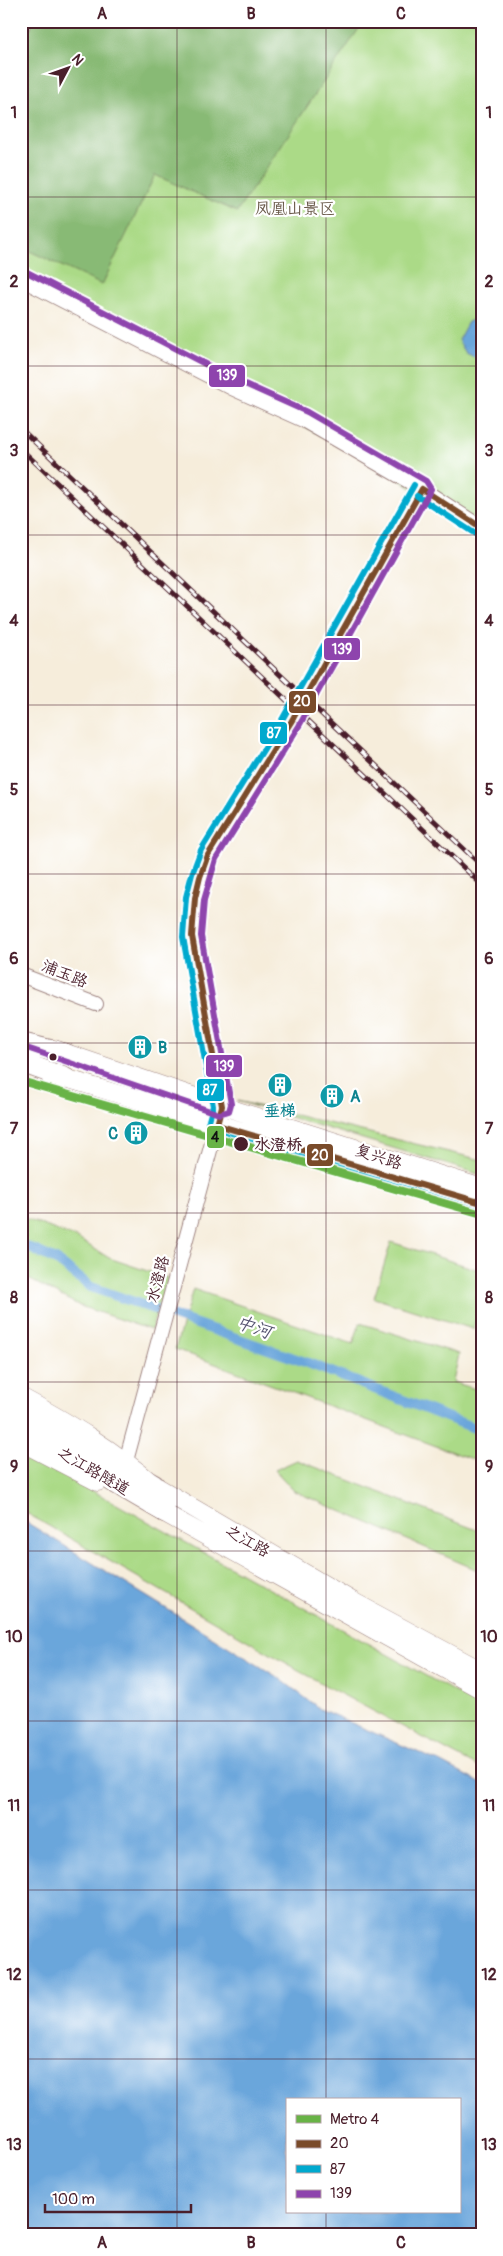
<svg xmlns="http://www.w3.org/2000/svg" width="503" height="2256" font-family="Pangolin,'LXGW WenKai TC',sans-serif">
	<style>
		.green { fill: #abda87; stroke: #7a7c59 }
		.forest { fill: #88ba74; stroke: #696c50 }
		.water { fill: #6ba6db; stroke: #5a6283; fill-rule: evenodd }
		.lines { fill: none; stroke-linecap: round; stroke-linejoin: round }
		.canal { stroke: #6ba6db; stroke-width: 10 }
		.minor-casing { stroke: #a08683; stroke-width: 16 }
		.major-casing { stroke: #a08683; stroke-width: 19 }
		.highway-casing { stroke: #a08683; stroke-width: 22 }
		.minor { stroke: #fff; stroke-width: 14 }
		.major { stroke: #fff; stroke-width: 18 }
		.highway { stroke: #fff; stroke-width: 20 }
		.rail-casing { stroke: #4a1f2b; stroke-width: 5 }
		.rail { stroke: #fff; stroke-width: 3; stroke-dasharray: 9; stroke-linecap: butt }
		.bus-1-casing { stroke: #fff; stroke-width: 10 }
		.bus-2-casing { stroke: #fff; stroke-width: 10 }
		.bus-3-casing { stroke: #fff; stroke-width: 10 }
		.bus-1 { stroke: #7a4b2a; stroke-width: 6 }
		.bus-2 { stroke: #00a9ce; stroke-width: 6 }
		.bus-3 { stroke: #8e44ad; stroke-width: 6 }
		.metro-1-casing { stroke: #fff; stroke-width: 11 }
		.metro-1 { stroke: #68b346; stroke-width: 8 }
		.grid { fill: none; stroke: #4a1f2b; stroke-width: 1; stroke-opacity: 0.55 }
		.bus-dot { fill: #4a1f2b; stroke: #fff; stroke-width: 2 }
		.labels { text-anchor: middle; stroke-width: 4.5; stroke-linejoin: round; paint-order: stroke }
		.park-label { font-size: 16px; fill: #675747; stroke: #fff }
		.street-label { font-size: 16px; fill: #4a1f2b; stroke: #fff }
		.culture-label { font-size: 16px; font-weight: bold; fill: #0d838f; stroke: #fff; text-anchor: start }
		.stop-label { font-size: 16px; font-weight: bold; fill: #4a1f2b; stroke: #fff; text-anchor: start }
		.water-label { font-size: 18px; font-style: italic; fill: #575571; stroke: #fff }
		.line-badge { stroke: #fff; stroke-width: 2 }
		.badge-label { font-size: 14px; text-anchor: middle; font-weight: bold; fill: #fff }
		.pale-badge-label { font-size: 14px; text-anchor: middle; font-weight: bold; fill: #111 }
		.neatline { fill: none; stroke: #4a1f2b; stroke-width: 2 }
		.grid-label { font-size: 16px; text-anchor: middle; font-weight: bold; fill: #4a1f2b }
	</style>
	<rect width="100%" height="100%" fill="#fff"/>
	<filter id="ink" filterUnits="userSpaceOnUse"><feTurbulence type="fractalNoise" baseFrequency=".02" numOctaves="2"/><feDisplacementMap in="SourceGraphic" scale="10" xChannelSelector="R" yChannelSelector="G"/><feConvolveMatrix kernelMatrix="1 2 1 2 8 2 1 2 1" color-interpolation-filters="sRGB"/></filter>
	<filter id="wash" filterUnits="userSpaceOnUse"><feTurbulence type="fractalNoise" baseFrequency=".0096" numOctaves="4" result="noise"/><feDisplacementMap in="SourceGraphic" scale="20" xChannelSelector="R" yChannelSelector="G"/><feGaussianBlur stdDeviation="1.12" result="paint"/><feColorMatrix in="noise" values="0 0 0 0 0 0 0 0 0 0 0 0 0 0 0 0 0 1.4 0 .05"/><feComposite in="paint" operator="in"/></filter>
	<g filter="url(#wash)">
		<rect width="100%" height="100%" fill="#f6eddb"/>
		<path class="green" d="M21 21H482V540L390 473 21 273Z
			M237 1101 482 1160V1175Z
			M21 1217 77 1238 109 1258 168 1278 151 1330 80 1306 21 1275Z
			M391 1242 482 1271V1299L473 1329 374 1298Z
			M193 1289 353 1344 360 1323 459 1354 453 1382 482 1391V1463L175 1349Z
			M21 1451 482 1707V1769L328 1687 21 1510Z
			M297 1460 482 1532V1572L294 1491 275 1470Z"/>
		<path class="forest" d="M21 21H364L237 212 155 175 102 285 21 247Z"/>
		<path class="water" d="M481 317 482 358 479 359 466 353 458 340 468 322Z
			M21 1519 279 1678 320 1709 440 1762 482 1784V2235H21ZM287 2100H459V2212H287Z"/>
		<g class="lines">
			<path class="canal" d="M21 1244 56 1260 91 1287 308 1363 482 1431"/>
		</g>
	</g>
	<g filter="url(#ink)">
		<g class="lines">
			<defs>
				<path id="minor" d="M21 29 24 21
					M21 279 232 388 303 420 422 489 482 528
					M21 975 96 1004
					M126 1461 222 1106 192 936 195 898 208 855 291 722 422 489"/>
				<path id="major" d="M54 1049 222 1106 482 1188
					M51 1078H65L482 1203
					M21 1397C69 1423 113 1449 154 1485L354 1602 482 1671
					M21 1442 98 1482
					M152 1506 482 1690"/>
				<path id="highway" d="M21 1043 66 1054
					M21 1062 65 1078
					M21 1413 154 1485
					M21 1428 165 1512"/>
			</defs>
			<use href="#minor" class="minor-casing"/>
			<use href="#major" class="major-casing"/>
			<use href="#highway" class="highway-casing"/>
			<use href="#minor" class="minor"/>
			<use href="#major" class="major"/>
			<use href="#highway" class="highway"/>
			<defs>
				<path id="rail" d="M21 429 482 866
					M21 449 482 885"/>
			</defs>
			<use href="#rail" class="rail-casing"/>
			<use href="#rail" class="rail"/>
			<defs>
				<path id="bus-1" d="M422 489 291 722 208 855 200 877 195 898 192 936 222 1106 217 1125 482 1203
					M422 489 482 528"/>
				<path id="bus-2" d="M414 485 283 718 201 850 192 874 186 897 183 937 213 1106 208 1124 211 1131 480 1211
					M417 496 477 535"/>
				<path id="bus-3" d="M21 1046 219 1114 229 1111 231 1104 201 936 204 900 216 859 299 726 431 489 426 481 307 412 236 380 25 271"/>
			</defs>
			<use href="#bus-1" class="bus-1-casing"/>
			<use href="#bus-2" class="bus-2-casing"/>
			<use href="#bus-3" class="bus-3-casing"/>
			<use href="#bus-1" class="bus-1"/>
			<use href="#bus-2" class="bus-2"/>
			<use href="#bus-3" class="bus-3"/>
			<defs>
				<path id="metro-1" d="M21 1081 482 1214"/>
			</defs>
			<use href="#metro-1" class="metro-1-casing"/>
			<use href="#metro-1" class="metro-1"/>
		</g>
	</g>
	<path class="grid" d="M177 21V2235M326 21V2100M21 197H482M21 366H482M21 535H482M21 705H482M21 874H482M21 1043H482M21 1213H482M21 1382H482M21 1551H482M21 1721H482M21 1890H482M21 2059H482M326 2212V2235"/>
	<defs>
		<symbol id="building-disc" viewBox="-11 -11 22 22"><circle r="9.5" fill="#0f9aa8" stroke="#fff"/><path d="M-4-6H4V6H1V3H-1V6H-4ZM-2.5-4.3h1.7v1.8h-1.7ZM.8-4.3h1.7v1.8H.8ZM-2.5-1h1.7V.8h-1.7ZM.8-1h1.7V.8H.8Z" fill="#fff"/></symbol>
	</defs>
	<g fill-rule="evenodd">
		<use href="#building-disc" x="126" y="1033" width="28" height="28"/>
		<use href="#building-disc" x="266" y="1071" width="28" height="28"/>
		<use href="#building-disc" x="318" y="1082" width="28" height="28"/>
		<use href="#building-disc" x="122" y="1119" width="28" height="28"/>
	</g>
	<g class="bus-dot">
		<circle cx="53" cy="1057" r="4.5"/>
		<circle cx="241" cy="1144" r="8"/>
	</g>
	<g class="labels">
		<g class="park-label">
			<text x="295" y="214">凤凰山景区</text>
		</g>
		<g class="street-label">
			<text transform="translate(65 973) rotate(22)" y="6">浦玉路</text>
			<text transform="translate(379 1156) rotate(18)" y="6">复兴路</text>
			<text transform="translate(157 1279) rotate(-75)" y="6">水澄路</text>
			<text transform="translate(94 1470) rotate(30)" y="6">之江路隧道</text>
			<text transform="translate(248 1540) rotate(30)" y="6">之江路</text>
		</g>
		<g class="culture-label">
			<text x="158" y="1053">B</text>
			<text x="350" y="1102">A</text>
			<text x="280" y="1116" text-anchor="middle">垂梯</text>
			<text x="118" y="1139" text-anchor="end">C</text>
		</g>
		<g class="stop-label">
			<text x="254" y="1150">水澄桥</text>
		</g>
		<g class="water-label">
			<text transform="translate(254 1327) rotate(19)" y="6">中河</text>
		</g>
	</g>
	<g class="line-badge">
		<rect x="208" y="364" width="38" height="24" rx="5" fill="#8e44ad"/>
		<rect x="323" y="637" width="38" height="24" rx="5" fill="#8e44ad"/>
		<rect x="288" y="690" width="29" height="24" rx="5" fill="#7a4b2a"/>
		<rect x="259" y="721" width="29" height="24" rx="5" fill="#00a9ce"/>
		<rect x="205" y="1054" width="38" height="24" rx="5" fill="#8e44ad"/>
		<rect x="196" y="1078" width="29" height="24" rx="5" fill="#00a9ce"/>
		<rect x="206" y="1125" width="19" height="24" rx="5" fill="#68b346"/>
		<rect x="306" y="1143" width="28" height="24" rx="5" fill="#7a4b2a"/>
	</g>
	<g class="badge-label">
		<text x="227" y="380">139</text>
		<text x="342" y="654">139</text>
		<text x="302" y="706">20</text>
		<text x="274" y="738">87</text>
		<text x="224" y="1071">139</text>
		<text x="210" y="1095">87</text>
		<text x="320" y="1160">20</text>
	</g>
	<g class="pale-badge-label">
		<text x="215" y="1142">4</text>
	</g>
	<rect width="503" height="2256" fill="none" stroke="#fff" stroke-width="55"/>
	<rect x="286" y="2098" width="175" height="115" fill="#ffffff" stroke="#b7a5aa"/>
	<rect x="296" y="2115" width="25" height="8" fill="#68b346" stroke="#b7a5aa"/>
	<text x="330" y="2124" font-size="15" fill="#4a1f2b">Metro 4</text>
	<rect x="296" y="2140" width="25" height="8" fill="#7a4b2a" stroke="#b7a5aa"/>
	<text x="330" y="2148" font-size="15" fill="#4a1f2b">20</text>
	<rect x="296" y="2165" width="25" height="8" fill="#00a9ce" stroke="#b7a5aa"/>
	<text x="330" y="2174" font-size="15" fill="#4a1f2b">87</text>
	<rect x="296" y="2190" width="25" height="8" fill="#8e44ad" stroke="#b7a5aa"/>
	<text x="330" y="2198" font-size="15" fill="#4a1f2b">139</text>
	<g transform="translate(68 68) rotate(49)" stroke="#ffffff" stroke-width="4" paint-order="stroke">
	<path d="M0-4L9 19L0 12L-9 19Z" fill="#4a1f2b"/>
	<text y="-8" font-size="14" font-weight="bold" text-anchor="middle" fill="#4a1f2b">N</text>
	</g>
	<path d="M45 2204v8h146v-8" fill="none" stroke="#4a1f2b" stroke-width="2.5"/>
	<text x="52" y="2204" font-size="15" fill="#4a1f2b" stroke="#ffffff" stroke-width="4" paint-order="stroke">100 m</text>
	<rect x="28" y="28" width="448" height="2200" class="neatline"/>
	<g class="grid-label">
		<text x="102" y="19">A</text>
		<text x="251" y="19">B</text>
		<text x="401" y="19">C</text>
		<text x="14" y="118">1</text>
		<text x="489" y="118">1</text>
		<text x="14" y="287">2</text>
		<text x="489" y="287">2</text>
		<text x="14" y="456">3</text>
		<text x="489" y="456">3</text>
		<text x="14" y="626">4</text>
		<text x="489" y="626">4</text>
		<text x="14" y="795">5</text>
		<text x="489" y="795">5</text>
		<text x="14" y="964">6</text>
		<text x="489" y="964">6</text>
		<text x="14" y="1134">7</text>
		<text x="489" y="1134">7</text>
		<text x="14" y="1303">8</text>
		<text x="489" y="1303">8</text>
		<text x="14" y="1472">9</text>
		<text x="489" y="1472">9</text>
		<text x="14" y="1642">10</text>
		<text x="489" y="1642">10</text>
		<text x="14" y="1811">11</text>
		<text x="489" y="1811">11</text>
		<text x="14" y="1980">12</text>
		<text x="489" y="1980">12</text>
		<text x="14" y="2150">13</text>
		<text x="489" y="2150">13</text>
		<text x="102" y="2248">A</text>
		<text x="251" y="2248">B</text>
		<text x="401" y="2248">C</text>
	</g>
</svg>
